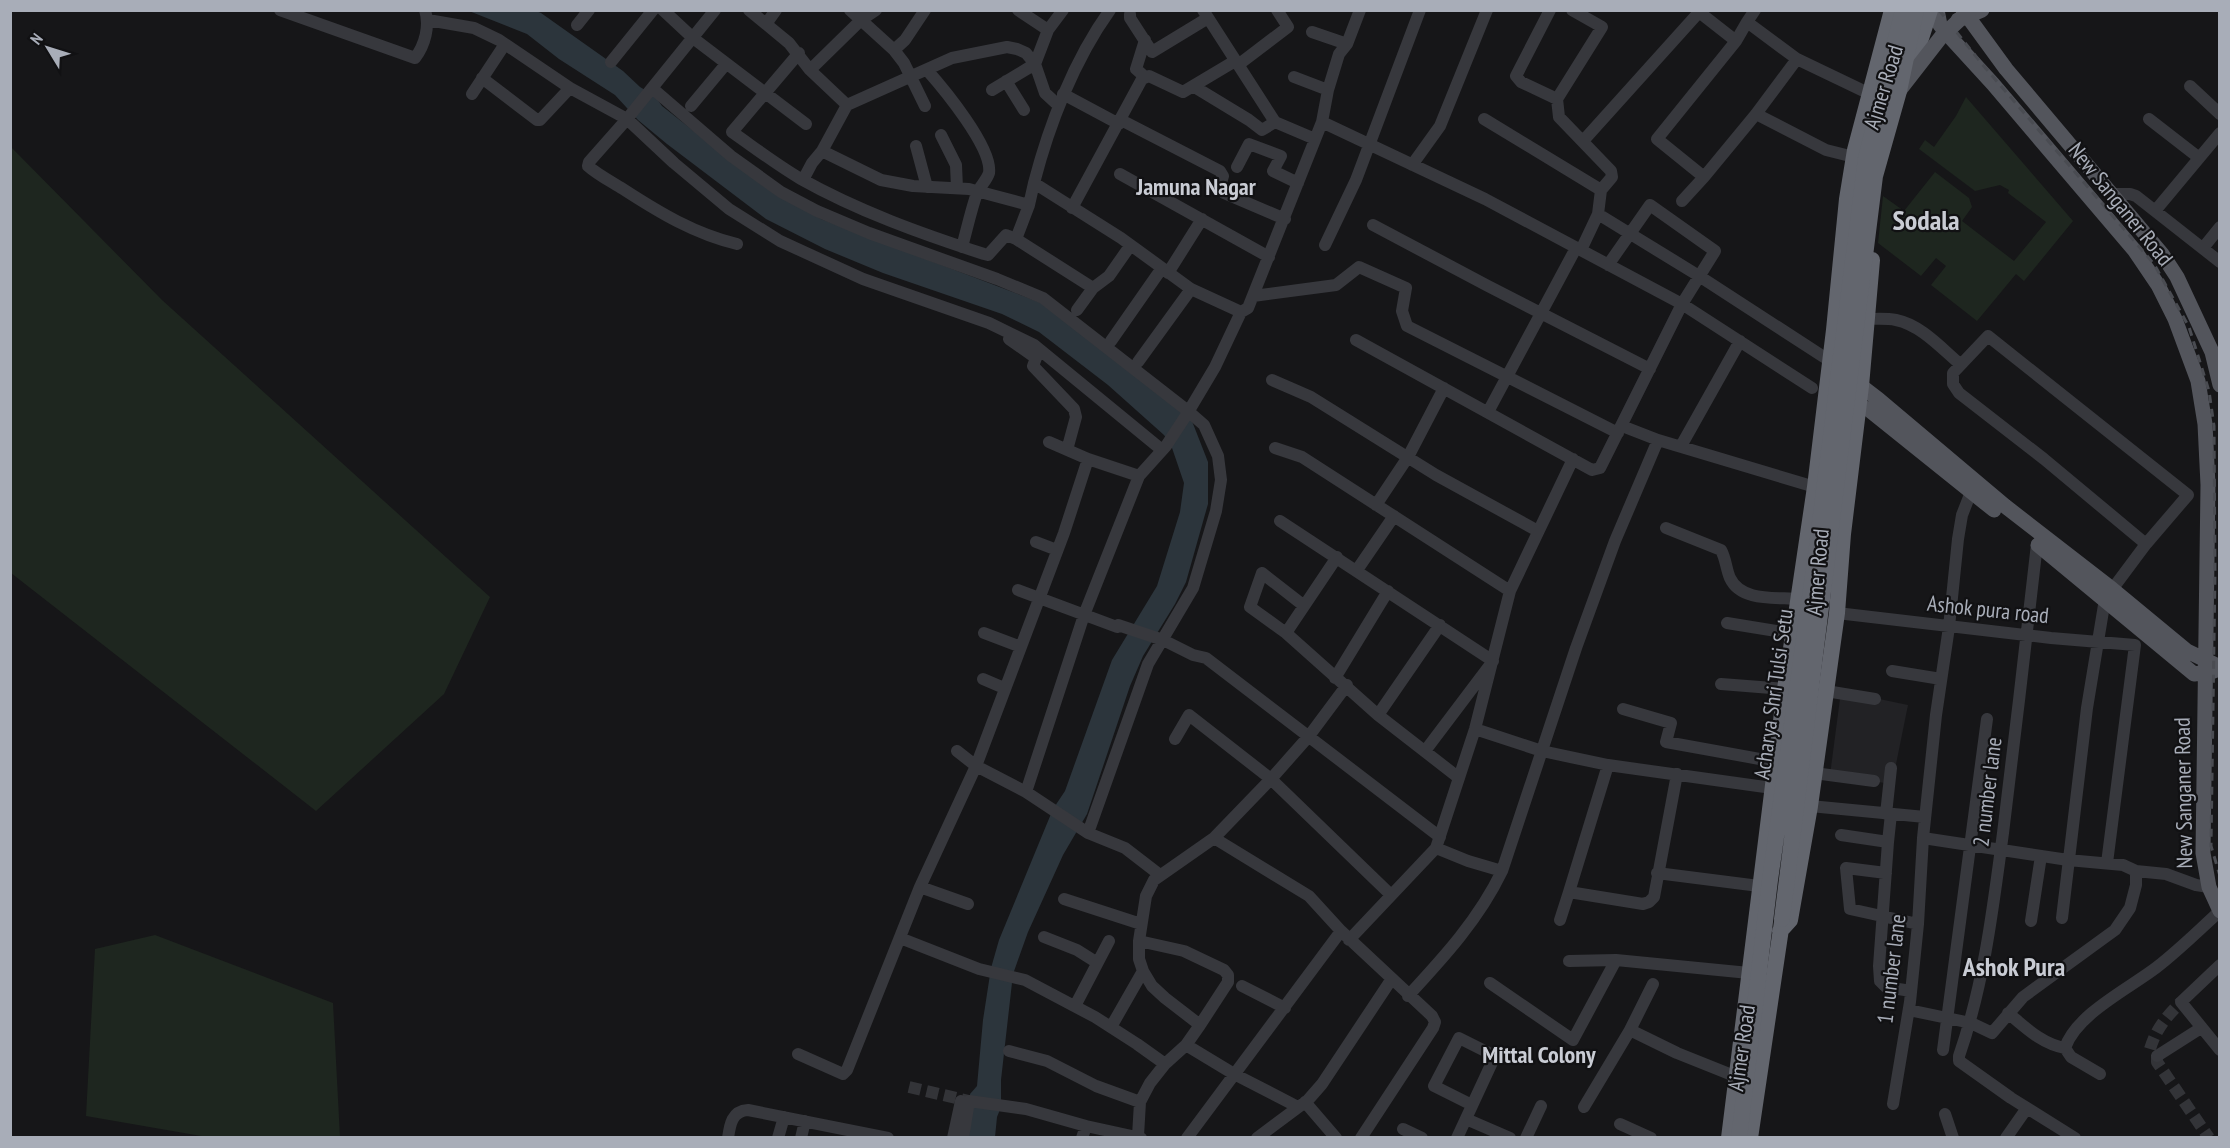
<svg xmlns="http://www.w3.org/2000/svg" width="2230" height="1148" font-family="'PT Sans Narrow',sans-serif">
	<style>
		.built { fill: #222225 }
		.green { fill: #1e261f }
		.water { fill: #2c353c }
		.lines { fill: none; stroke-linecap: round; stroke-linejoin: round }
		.minor-tunnel { stroke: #333438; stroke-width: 12; stroke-dasharray: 12 6; stroke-linecap: butt }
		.minor { stroke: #37383d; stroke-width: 12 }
		.major { stroke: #53555c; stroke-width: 15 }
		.highway { stroke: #63666e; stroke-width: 16 }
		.rail { stroke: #4a4c52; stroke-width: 3; stroke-dasharray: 8 6; stroke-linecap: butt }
		.major-bridge { stroke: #53555c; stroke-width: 15 }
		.highway-bridge { stroke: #63666e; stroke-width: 16 }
		.labels { text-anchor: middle; stroke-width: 4.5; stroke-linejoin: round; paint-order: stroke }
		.street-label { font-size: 22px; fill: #a8adb8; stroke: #111113 }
		.neighbourhood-label { font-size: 24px; font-weight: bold; fill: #c9ccd4; stroke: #111113 }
		.quarter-label { font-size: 26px; font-weight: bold; fill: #c9ccd4; stroke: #111113 }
		.district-label { font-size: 28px; font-weight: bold; fill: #c9ccd4; stroke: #111113 }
	</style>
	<rect width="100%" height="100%" fill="#161618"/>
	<path class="built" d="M1841 691 1908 705 1892 784 1830 775Z"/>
	<path class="green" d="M1966 97 2073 221 2024 281 2016 274 1977 321 1931 285 1946 266 1936 258 1921 276 1878 243 1883 196 1904 211 1935 172 1969 198 1972 207 1962 221 2014 261 2046 222 2008 193 2009 190 2000 185 1975 191 1919 149 1925 140 1934 147 1956 116Z
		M10 146 162 300 490 597 444 694 316 811 11 573Z
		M155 935 333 1003 340 1137H207L86 1116 95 949Z"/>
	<path class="water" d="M534 10 541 13 623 71 640 87 655 96 662 106 762 185 821 219 1044 304 1190 416 1208 462V504L1204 518 1186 582 1175 604 1143 656 1130 686 1087 814 1063 855 1028 932 1013 974 1001 1080V1107L997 1117 995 1137H968L971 1110 970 1094 977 1086 983 1020 991 968 999 940 1053 809 1065 791 1112 660 1157 586 1180 512 1184 483 1171 445 1164 435 1108 385 1039 332 1002 314 883 273 825 249 766 219 667 144 638 120 615 95 559 59 527 34 469 11Z"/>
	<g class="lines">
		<path class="minor-tunnel" d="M2150 1049C2156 1029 2166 1017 2181 1002
			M2157 1056V1062L2209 1138
			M909 1087 969 1101"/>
		<path class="minor" d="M280 10 415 58C425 45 430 26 425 10
			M663 10 693 38 806 124
			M715 10 627 119 589 162 588 166C598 175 612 182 623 189 660 213 695 234 737 244
			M749 10 789 43 810 70 861 20 876 10
			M850 10 894 50 904 63 925 106
			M1018 10 1048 30 1063 10
			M1110 10C1074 60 1049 125 1034 183L1121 238 1191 289 1241 312 1248 308 1322 122 1328 90 1339 54 1347 44 1360 10
			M1203 10 1275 122 1315 139
			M1550 10 1516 76 1521 82 1557 99 1559 117 1611 171 1612 177 1601 190 1598 214 1581 250
			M1699 12 1736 41 1747 22 1797 59 1756 114 1704 177 1657 139 1736 41
			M1130 14V18L1152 52 1208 18
			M428 20 474 28 499 40 570 88
			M1747 22 1755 10
			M766 24 776 10
			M577 25 589 10
			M1312 32 1347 44
			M1145 40 1136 69 1145 77
			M894 50 905 40 925 10
			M799 53 732 132C755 148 777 165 801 179 858 211 922 234 984 254L988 255 1006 235 1016 239 1093 288
			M1797 59 1870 94
			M611 62 653 10
			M1238 65 1288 27 1277 10
			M810 70 847 105
			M927 70C943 88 993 148 989 173 987 180 980 186 977 193 971 210 967 229 962 247
			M1294 77 1328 90
			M482 78 537 120H540L570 88 627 119 674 163 729 209 780 241 863 279 989 323 1034 345 1162 450
			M1006 81 1024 110
			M1193 86 1249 120 1262 130 1275 122
			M2190 86 2220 114
			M652 88 731 156 781 192 817 211 869 233 997 279 1043 298 1188 411 1204 425 1218 456 1221 480 1216 511 1193 588 1148 664 1088 833
			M992 90 1035 64 1048 30
			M472 94 505 44
			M1063 94 1119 124
			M1557 99 1602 27 1572 10
			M691 106 726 64
			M1756 114 1826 150 1854 157
			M1484 119 1601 190
			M2149 119 2198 157
			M1121 120 1220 171 1223 176 1220 186 1224 193 1285 219
			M1322 122 1485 199 1682 304 1812 388
			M941 135 956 165 957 188
			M1583 141 1701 10
			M916 146 927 187
			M822 151 881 180 913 186 969 189 1029 205 1034 183
			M1412 165 1440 126 1487 10
			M1237 167 1249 144 1281 156 1273 171 1298 183
			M1120 174 1269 257
			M803 180 812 163 822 151 847 105 952 58 1007 47 1017 49 1026 53 1035 64 1045 93 1058 105
			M2112 194H2130L2136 196 2220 262
			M1682 201 1704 177
			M1072 208 1142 79 1149 76 1183 92 1235 61
			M2155 211 2220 133
			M1598 214 1699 276 1830 361
			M1373 225 1488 286 1650 369
			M1016 239 1029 205
			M1325 245 1356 180 1420 10
			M2203 248 2220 227
			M1168 273 1202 219
			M1253 296 1336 285 1359 267 1406 288 1402 311 1407 326 1618 433
			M1077 310 1093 288 1109 276 1130 246
			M1866 319C1876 319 1886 318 1896 320 1921 325 1941 348 1960 364
			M1009 339 1036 358 1033 366 1074 409 1076 417 1067 450
			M1356 340 1592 470 1600 468 1682 304 1715 251 1650 205 1608 265
			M1111 341 1162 268
			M1138 362 1191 289
			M1272 380 1311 397 1436 475 1538 531
			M1488 412 1576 248
			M1622 426 1658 440 1815 487
			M1049 442 1088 459 1139 476
			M1681 446 1740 341
			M1275 448 1302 457 1510 591
			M1971 492 1962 515 1958 539 1949 627 1936 715 1923 838 2068 860 2123 865 2136 871 2166 874 2196 885 2209 887
			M1376 505 1408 457 1444 388
			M1280 521 1493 661 1425 751
			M1666 528 1721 550C1726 559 1726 569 1730 578 1741 602 1776 597 1799 599
			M1036 542 1057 550
			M2037 544C2026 640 2015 737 2003 833 1993 908 1984 984 1959 1056V1061L2011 1098 2075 1138
			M1357 570 1394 516
			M1018 590 1117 627
			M1303 605 1262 573 1250 607 1286 633 1378 715 1459 778
			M1837 613 2051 638 2135 645 2107 863
			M1727 623 1794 634
			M1118 625 1163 640 1193 655 1206 658 1440 837
			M984 633 1021 647
			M1286 633 1337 557
			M1892 671 1941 679
			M1335 678 1388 591
			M983 679 1004 688
			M1721 684 1785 689
			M1826 691 1875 699
			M1623 709 1671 723 1666 742 1776 762
			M1378 715 1440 625
			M1475 729 1542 751 1608 765 1772 788
			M1175 739 1189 715 1271 779 1391 895
			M957 751 976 766 1026 792 1088 833 1125 848 1160 875
			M1608 765 1569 892 1643 904 1649 902 1654 897 1677 774
			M1814 773 1874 781
			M1026 792 1084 615 1139 476 1166 446 1187 414 1215 367 1241 312
			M1810 806 1925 817
			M1886 814 1891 768
			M1841 835 1888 842 1891 814
			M1214 838 1309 896 1341 931 1432 1016 1435 1022 1433 1028 1361 1138
			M1888 842 1879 966 1880 981 1886 987 1911 991
			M1436 848 1468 861 1502 871
			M1657 873 1759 886
			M1886 873 1846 868 1850 909 1918 924
			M920 887 968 904
			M1064 899 1141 924
			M2062 918 2087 708 2105 599 2146 544 2044 459 1959 393 1953 384V373L1988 336 2188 495 2146 544
			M1560 920 1569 892
			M2031 921 2041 856
			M1044 937 1077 950 1096 962
			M900 938 979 969 1025 980 1095 1017 1137 1044 1165 1064
			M1349 940 1436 848 1475 729 1510 591 1573 459
			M1139 941 1184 951 1224 970 1228 975V982L1200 1025
			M1569 961 1616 960 1749 973
			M2220 965 2181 1002 2220 1050
			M1490 983 1573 1040 1616 960
			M1242 986 1285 1008
			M1408 996C1444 957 1479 919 1502 871L1576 648 1615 541 1658 440
			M1075 1006 1109 941
			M1909 1010 1971 1023 1992 1033 2023 997 2115 930 2130 908 2136 885V871
			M2008 1013C2026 1028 2042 1044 2065 1048
			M1111 1027 1143 971
			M1630 1030 1677 1053 1737 1077
			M1186 1045 1234 1074 1298 1107
			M1943 1050 1987 719
			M1009 1051 1047 1061 1096 1086 1140 1102
			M798 1054 843 1074 847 1070 920 887 976 766 1064 533 1088 459
			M2157 1056 2201 1028
			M2100 1074 2071 1057 2065 1048C2076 1014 2130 988 2157 967 2179 950 2199 930 2220 911
			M1305 1102 1336 1138
			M1893 1104 1910 1002 1918 924 1923 838
			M1584 1107 1630 1030 1653 984
			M1945 1114 1953 1138
			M1466 1119 1510 1138
			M1620 1124 1651 1138
			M1403 1129 1422 1138
			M1138 1136 1140 1102 1150 1083 1165 1064 1186 1045 1200 1025 1165 998 1152 986 1143 971 1139 959V941L1146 896 1154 880 1214 838 1271 779 1309 736 1347 685
			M728 1138C730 1124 732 1111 748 1110L888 1138
			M778 1138 784 1117
			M801 1138 805 1121
			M953 1138 961 1101
			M963 1138 969 1101 1026 1109 1086 1126
			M1082 1138 1086 1126 1141 1138
			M1187 1138 1341 931
			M1257 1138 1308 1100 1322 1084 1391 980
			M1457 1138 1495 1056 1459 1038 1434 1086 1472 1105
			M1526 1138 1541 1106
			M2006 1138 2027 1108"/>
		<path class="major" d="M1937 10 1940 25 1950 37 1993 84 2135 251 2158 285 2175 319 2198 381 2205 424 2208 485 2203 853 2209 887 2220 911
			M1963 10 2006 69 2162 254 2177 277 2212 352 2220 385
			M1958 20 1982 10
			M1851 383 1861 386 1878 399 2005 506 2112 589 2187 651 2220 667
			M1847 402 1868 409 1994 510
			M2038 545 2194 674 2214 671"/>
		<path class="highway" d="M1909 76 1930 10
			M1780 931 1790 920 1810 806 1837 613 1843 534 1861 386 1872 260
			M1729 1138 1785 689 1815 487 1834 330 1847 199 1855 150 1892 10
			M1750 1138 1782 922"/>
		<path class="rail" d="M1939 10 1982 64 2154 264 2189 327 2209 391 2214 426 2215 572 2211 846 2220 876"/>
		<path class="major-bridge" d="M1899 91 1941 37 1970 10"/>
		<path class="highway-bridge" d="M1782 919 1875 176 1899 91 1916 10
			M1739 1138 1770 880 1816 554 1866 158 1903 10"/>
	</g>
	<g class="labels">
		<g class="street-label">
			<text transform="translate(1883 87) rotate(-73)" y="8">Ajmer Road</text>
			<text transform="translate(2121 204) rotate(51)" y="8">New Sanganer Road</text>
			<text transform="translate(1817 572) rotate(-85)" y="8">Ajmer Road</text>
			<text transform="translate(1988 609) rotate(6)" y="8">Ashok pura road</text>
			<text transform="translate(1773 694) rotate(-82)" y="8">Acharya Shri Tulsi Setu</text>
			<text transform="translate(1987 792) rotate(-83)" y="8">2 number lane</text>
			<text transform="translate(2183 793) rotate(-91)" y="8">New Sanganer Road</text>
			<text transform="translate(1891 969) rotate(-83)" y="8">1 number lane</text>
			<text transform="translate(1741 1048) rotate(-82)" y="8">Ajmer Road</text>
		</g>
		<g class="neighbourhood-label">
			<text x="1196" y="195">Jamuna Nagar</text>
			<text x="1539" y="1063">Mittal Colony</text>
		</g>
		<g class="quarter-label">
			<text x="2014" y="976">Ashok Pura</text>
		</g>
		<g class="district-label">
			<text x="1926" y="230">Sodala</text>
		</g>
	</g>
	<rect width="2230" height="1148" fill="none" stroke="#a8adb8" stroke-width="24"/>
	<g transform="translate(48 48) rotate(308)" stroke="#111113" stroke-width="4.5" paint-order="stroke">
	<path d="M0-4.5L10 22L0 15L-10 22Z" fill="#a8adb8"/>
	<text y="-9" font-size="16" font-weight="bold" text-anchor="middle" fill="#a8adb8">N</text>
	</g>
</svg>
